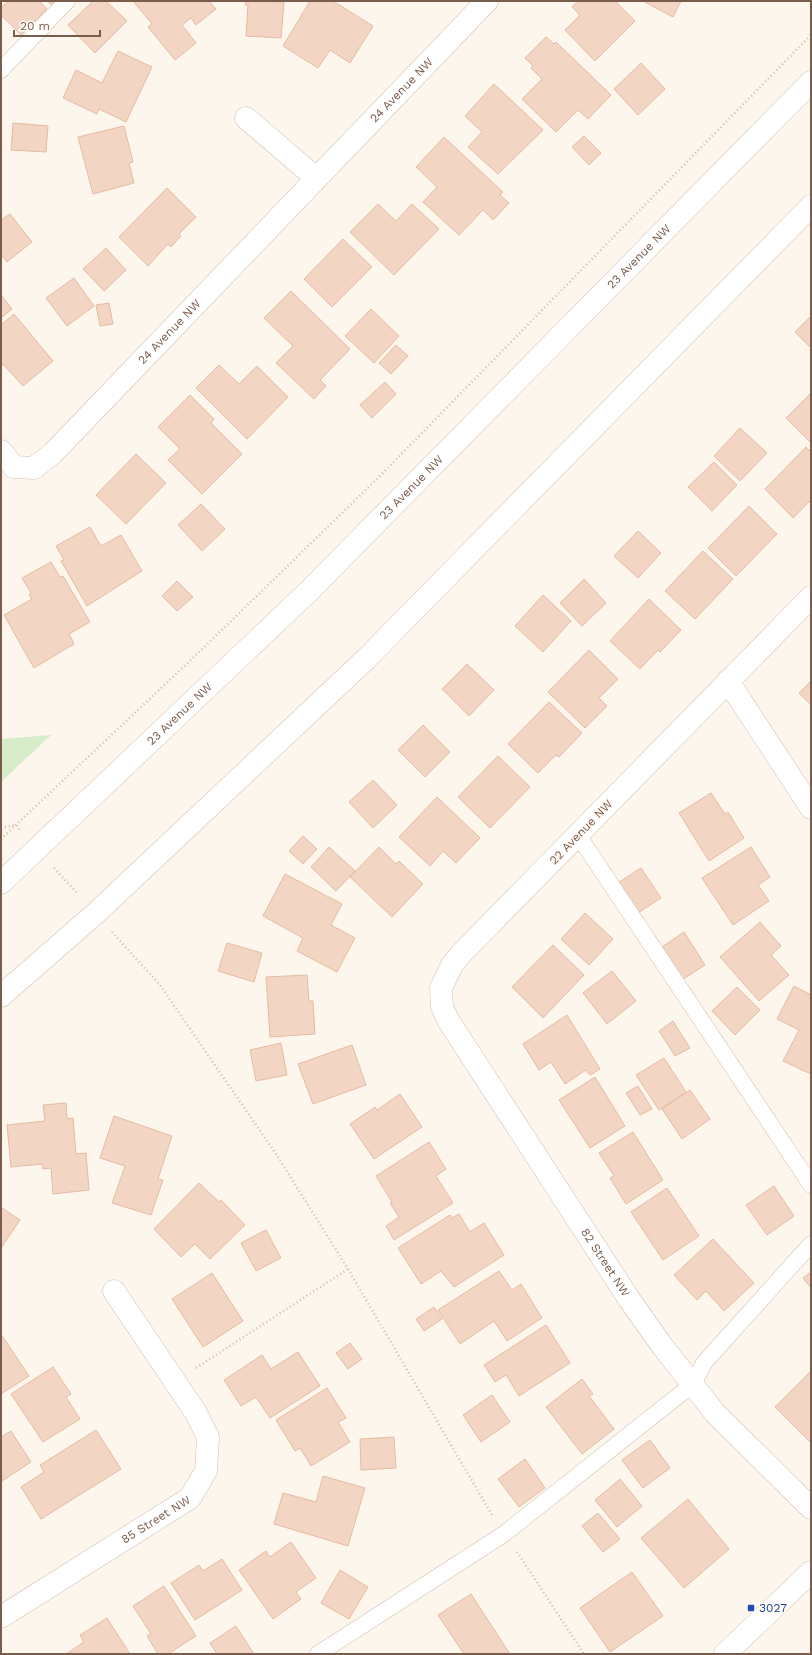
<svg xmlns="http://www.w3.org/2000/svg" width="812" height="1655" font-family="'Work Sans',sans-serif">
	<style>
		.green { fill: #d8ecc9 }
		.building { fill: #f3d5c3; stroke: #e6bba3 }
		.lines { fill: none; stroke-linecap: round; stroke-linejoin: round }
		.lane-casing { stroke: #d1beb0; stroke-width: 17 }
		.street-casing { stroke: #d1beb0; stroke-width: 23 }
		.secondary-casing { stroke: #d6c0b0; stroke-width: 23 }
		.path { stroke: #d9b8a5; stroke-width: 2.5; stroke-dasharray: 1 3; stroke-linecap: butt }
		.lane { stroke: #fff; stroke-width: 16 }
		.street { stroke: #fff; stroke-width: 22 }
		.secondary { stroke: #fff; stroke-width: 22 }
		.transit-dot { fill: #1a4fb4; stroke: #fffaf3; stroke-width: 1.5 }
		.labels { text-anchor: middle; stroke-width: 3; stroke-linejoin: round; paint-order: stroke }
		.street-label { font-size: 12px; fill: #7a5c4d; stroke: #fffaf3 }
		.transit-label { font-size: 12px; fill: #164399; stroke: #fffaf3; text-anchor: start }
	</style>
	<rect width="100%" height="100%" fill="#fdf6ec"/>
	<path class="green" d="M51 735 1 782V739Z"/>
	<path class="building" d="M8 1H39L47 9 21 35 1 15V8Z
		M47 1H55L52 5Z
		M93 1H106L127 21 95 53 68 25Z
		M133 1H209L216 9 196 25 191 18 182 25 196 43 175 60 148 27 152 24Z
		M246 1 284 2 281 38 246 36 248 5H245Z
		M310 1H333L373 26 350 63 330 50 318 68 283 46Z
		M578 1H615L635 21 595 61 565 30 580 15 572 7Z
		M643 1H681L673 17Z
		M546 37 554 44 556 42 611 95 588 119 578 110 556 132 522 99 542 79 531 68 533 66 525 58Z
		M118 51 152 67 126 122 99 109 97 114 63 98 76 70 102 83Z
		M641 63 665 89 638 115 614 89Z
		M494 84 543 130 498 174 468 147 482 132 465 116Z
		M13 123 48 126 46 152 11 150Z
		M124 126 133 162 129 163 134 183 93 194 78 137Z
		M584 136 601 153 589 165 572 147Z
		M444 137 503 192 500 195 509 203 493 220 483 210 459 235 423 202 437 187 416 167Z
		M167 188 196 217 179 234 181 236 171 247 168 244 148 266 119 237Z
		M378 204 396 221 412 204 439 229 394 275 350 232Z
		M10 214 32 242 7 262 1 254V220Z
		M343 239 372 267 332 307 304 279Z
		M106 248 126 270 104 291 83 269Z
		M74 278 94 306 67 326 46 298Z
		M291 291 350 349 320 380 326 386 314 399 276 363 293 346 264 318Z
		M1 295 12 309 1 318Z
		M109 303 113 324 100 326 96 305Z
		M371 309 399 336 374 363 345 336Z
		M14 314 53 361 23 386 3 364 1 366V325Z
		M811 316V348L795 332Z
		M396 345 408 356 391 374 379 363Z
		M219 365 239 384 257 366 288 397 247 439 196 388Z
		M385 382 396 394 372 418 360 405Z
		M811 393V443L786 418Z
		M190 395 214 419 211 423 242 454 202 494 168 460 180 449 158 427Z
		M740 428 767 453 740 481 714 456Z
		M806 447 811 452V500L793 518 765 489Z
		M136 454 166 483 126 524 96 495Z
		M714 462 737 485 712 511 688 487Z
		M201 504 225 529 202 551 178 525Z
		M749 506 777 534 736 576 708 548Z
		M90 527 101 546 121 535 142 571 87 606 61 561 64 560 56 546Z
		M638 531 661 553 638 578 614 556Z
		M703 551 733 579 695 619 665 591Z
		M51 562 60 577 63 576 90 622 69 634 74 644 34 668 4 615 32 599 29 595 31 593 22 578Z
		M584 579 606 603 582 626 560 603Z
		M177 581 193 597 177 611 162 596Z
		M543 595 571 621 543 652 515 626Z
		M649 599 681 630 660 652 658 650 640 669 610 641Z
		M589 650 618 679 599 698 607 706 585 728 548 692Z
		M467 664 494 690 469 716 442 689Z
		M811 681V705L799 693Z
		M549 702 582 733 559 757 556 755 538 773 508 744Z
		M423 725 450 752 425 777 398 750Z
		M498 756 530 787 490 828 458 797Z
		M373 780 397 805 373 828 349 802Z
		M711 793 725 814 728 812 744 838 709 861 679 813Z
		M437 797 480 838 456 863 443 851 430 866 399 837Z
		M303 836 317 849 303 864 289 851Z
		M329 847 355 871 336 891 311 867Z
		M379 847 396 864 399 861 423 884 392 917 350 877Z
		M751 847 770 877 758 885 769 901 733 925 702 878Z
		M641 868 661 898 633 916 613 886Z
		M285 874 342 904 331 925 355 938 337 972 297 951 303 938 263 916Z
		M585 913 613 939 589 965 561 939Z
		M760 922 781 946 771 955 789 975 759 1001 720 957Z
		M684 932 705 965 677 983 656 951Z
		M227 943 262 953 254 982 218 971Z
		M553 945 584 975 543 1018 512 987Z
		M612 971 636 1001 607 1024 583 993Z
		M307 975 309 1001H313L315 1034 270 1037 266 977Z
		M794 986 811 995V1074L783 1061 799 1030 777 1019Z
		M737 987 760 1010 735 1035 712 1011Z
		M567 1015 600 1069 590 1075 586 1070 565 1084 551 1062 539 1070 523 1044Z
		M673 1021 690 1048 675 1056 659 1031Z
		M281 1043 287 1075 256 1081 250 1050Z
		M352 1045 366 1085 313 1104 298 1064Z
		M664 1058 686 1092 659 1110 636 1075Z
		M595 1077 625 1126 590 1148 559 1100Z
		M638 1086 652 1109 640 1115 626 1093Z
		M690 1090 710 1119 682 1139 662 1109Z
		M400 1094 422 1127 374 1159 350 1124 375 1107 377 1110Z
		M66 1103 67 1119 73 1118 76 1154 86 1153 89 1190 53 1194 51 1168 43 1169 42 1164 11 1167 7 1125 45 1121 43 1105Z
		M114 1116 172 1136 158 1179 163 1180 151 1215 112 1203 125 1166 100 1158Z
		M633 1132 663 1180 626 1204 610 1178 614 1176 599 1153Z
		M429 1142 446 1169 436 1176 453 1203 394 1240 386 1226 399 1217 390 1203 392 1202 376 1176Z
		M199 1183 219 1202 221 1200 245 1225 210 1259 195 1244 181 1257 154 1229Z
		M774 1186 794 1216 767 1235 746 1205Z
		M667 1188 699 1236 663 1260 631 1212Z
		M1 1207 20 1220 1 1248Z
		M459 1214 470 1232 484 1223 504 1255 454 1287 441 1271 421 1284 398 1248 450 1215 452 1218Z
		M266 1230 281 1258 256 1271 241 1243Z
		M713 1239 754 1283 724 1311 706 1291 697 1300 674 1275Z
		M499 1271 512 1290 521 1284 542 1318 507 1341 494 1321 460 1344 438 1310Z
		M811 1272V1288L803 1278Z
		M212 1273 243 1321 203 1347 172 1299Z
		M434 1307 442 1319 424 1331 416 1319Z
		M546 1325 570 1363 519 1396 506 1375 495 1382 484 1365Z
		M1 1334 29 1376 1 1394Z
		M350 1343 362 1359 348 1369 336 1353Z
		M298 1352 320 1386 270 1418 256 1397 241 1406 224 1380 262 1355 271 1369Z
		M53 1367 71 1394 66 1397 80 1419 43 1442 11 1394Z
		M811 1371V1443L775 1407Z
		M582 1379 593 1394 589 1396 614 1429 582 1454 546 1407Z
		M327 1388 346 1418 338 1422 350 1442 311 1466 300 1448 295 1451 276 1420Z
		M492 1395 510 1422 481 1442 463 1415Z
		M96 1430 121 1469 41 1519 21 1487 44 1472 40 1465Z
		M11 1431 31 1462 2 1481 1 1437Z
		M394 1437 396 1468 361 1470 360 1439Z
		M650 1440 670 1468 643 1488 622 1460Z
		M525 1459 545 1488 519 1507 498 1479Z
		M323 1476 365 1488 348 1546 274 1524 283 1493 316 1502Z
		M620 1479 642 1506 617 1527 595 1500Z
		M688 1499 729 1549 684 1588 641 1538Z
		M598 1513 620 1539 603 1552 582 1526Z
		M291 1542 316 1578 296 1592 301 1599 273 1619 239 1570 266 1551 270 1557Z
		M222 1559 242 1590 195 1620 171 1583 199 1565 203 1571Z
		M340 1570 368 1587 349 1619 321 1603Z
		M632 1572 663 1616 610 1652 580 1608Z
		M164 1586 196 1636 168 1654H158L147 1636 151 1634 133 1606Z
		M471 1594 510 1654H464L438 1615Z
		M107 1618 130 1654H66L84 1642 80 1635Z
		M236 1626 254 1654H217L210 1643Z"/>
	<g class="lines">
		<defs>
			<path id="lane" d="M1 70 67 1
				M578 835 811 1185
				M318 1654 504 1534 693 1384 704 1363 811 1244"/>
			<g id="street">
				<path d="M246 118 316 178"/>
				<path id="s1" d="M1 451 14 467 34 468 53 453 487 1"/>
				<path id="s2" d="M811 597 461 954 452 965 441 988 442 1007 448 1020 629 1299 663 1347 715 1413 811 1508"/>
				<path d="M728 681 811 808"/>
				<path id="s3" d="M1 1617 190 1498 206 1471 208 1437 196 1413 114 1291"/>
			</g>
			<g id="secondary">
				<path id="s4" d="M1 883 309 591 811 82"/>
				<path d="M1 996 96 913 366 659 811 206"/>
				<path d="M725 1654 811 1572"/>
			</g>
		</defs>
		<use href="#lane" class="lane-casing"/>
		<use href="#street" class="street-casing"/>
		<use href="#secondary" class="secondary-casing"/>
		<path class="path" d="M1 828 16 825 20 830
			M1 839 192 659 378 478 811 35
			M54 868 78 894
			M112 932 160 985 278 1157 348 1269 492 1515
			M196 1368 348 1269
			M517 1552 584 1654"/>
		<use href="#lane" class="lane"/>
		<use href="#street" class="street"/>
		<use href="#secondary" class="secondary"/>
	</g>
	<rect class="transit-dot" x="747" y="1604" width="8" height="8" rx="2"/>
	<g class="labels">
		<g class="street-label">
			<text dy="4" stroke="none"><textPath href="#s1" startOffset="568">24 Avenue NW</textPath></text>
			<text dy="4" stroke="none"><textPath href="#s4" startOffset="894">23 Avenue NW</textPath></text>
			<text dy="4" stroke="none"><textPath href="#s1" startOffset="233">24 Avenue NW</textPath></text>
			<text dy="4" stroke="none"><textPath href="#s4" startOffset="570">23 Avenue NW</textPath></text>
			<text dy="4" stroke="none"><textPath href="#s4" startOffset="246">23 Avenue NW</textPath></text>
			<text transform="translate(581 832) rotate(-46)" y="4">22 Avenue NW</text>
			<text dy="4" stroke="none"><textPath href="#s2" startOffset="862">82 Street NW</textPath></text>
			<text dy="4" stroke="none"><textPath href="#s3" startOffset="183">85 Street NW</textPath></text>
		</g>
		<g class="transit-label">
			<text x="759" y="1612">3027</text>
		</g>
	</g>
	<rect width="812" height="1655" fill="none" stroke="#7a5c4d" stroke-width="4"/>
	<path d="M14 30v6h86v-6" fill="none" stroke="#7a5c4d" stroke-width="2"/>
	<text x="20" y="30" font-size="12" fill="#7a5c4d" stroke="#fffaf3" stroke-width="3" paint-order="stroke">20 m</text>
</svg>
